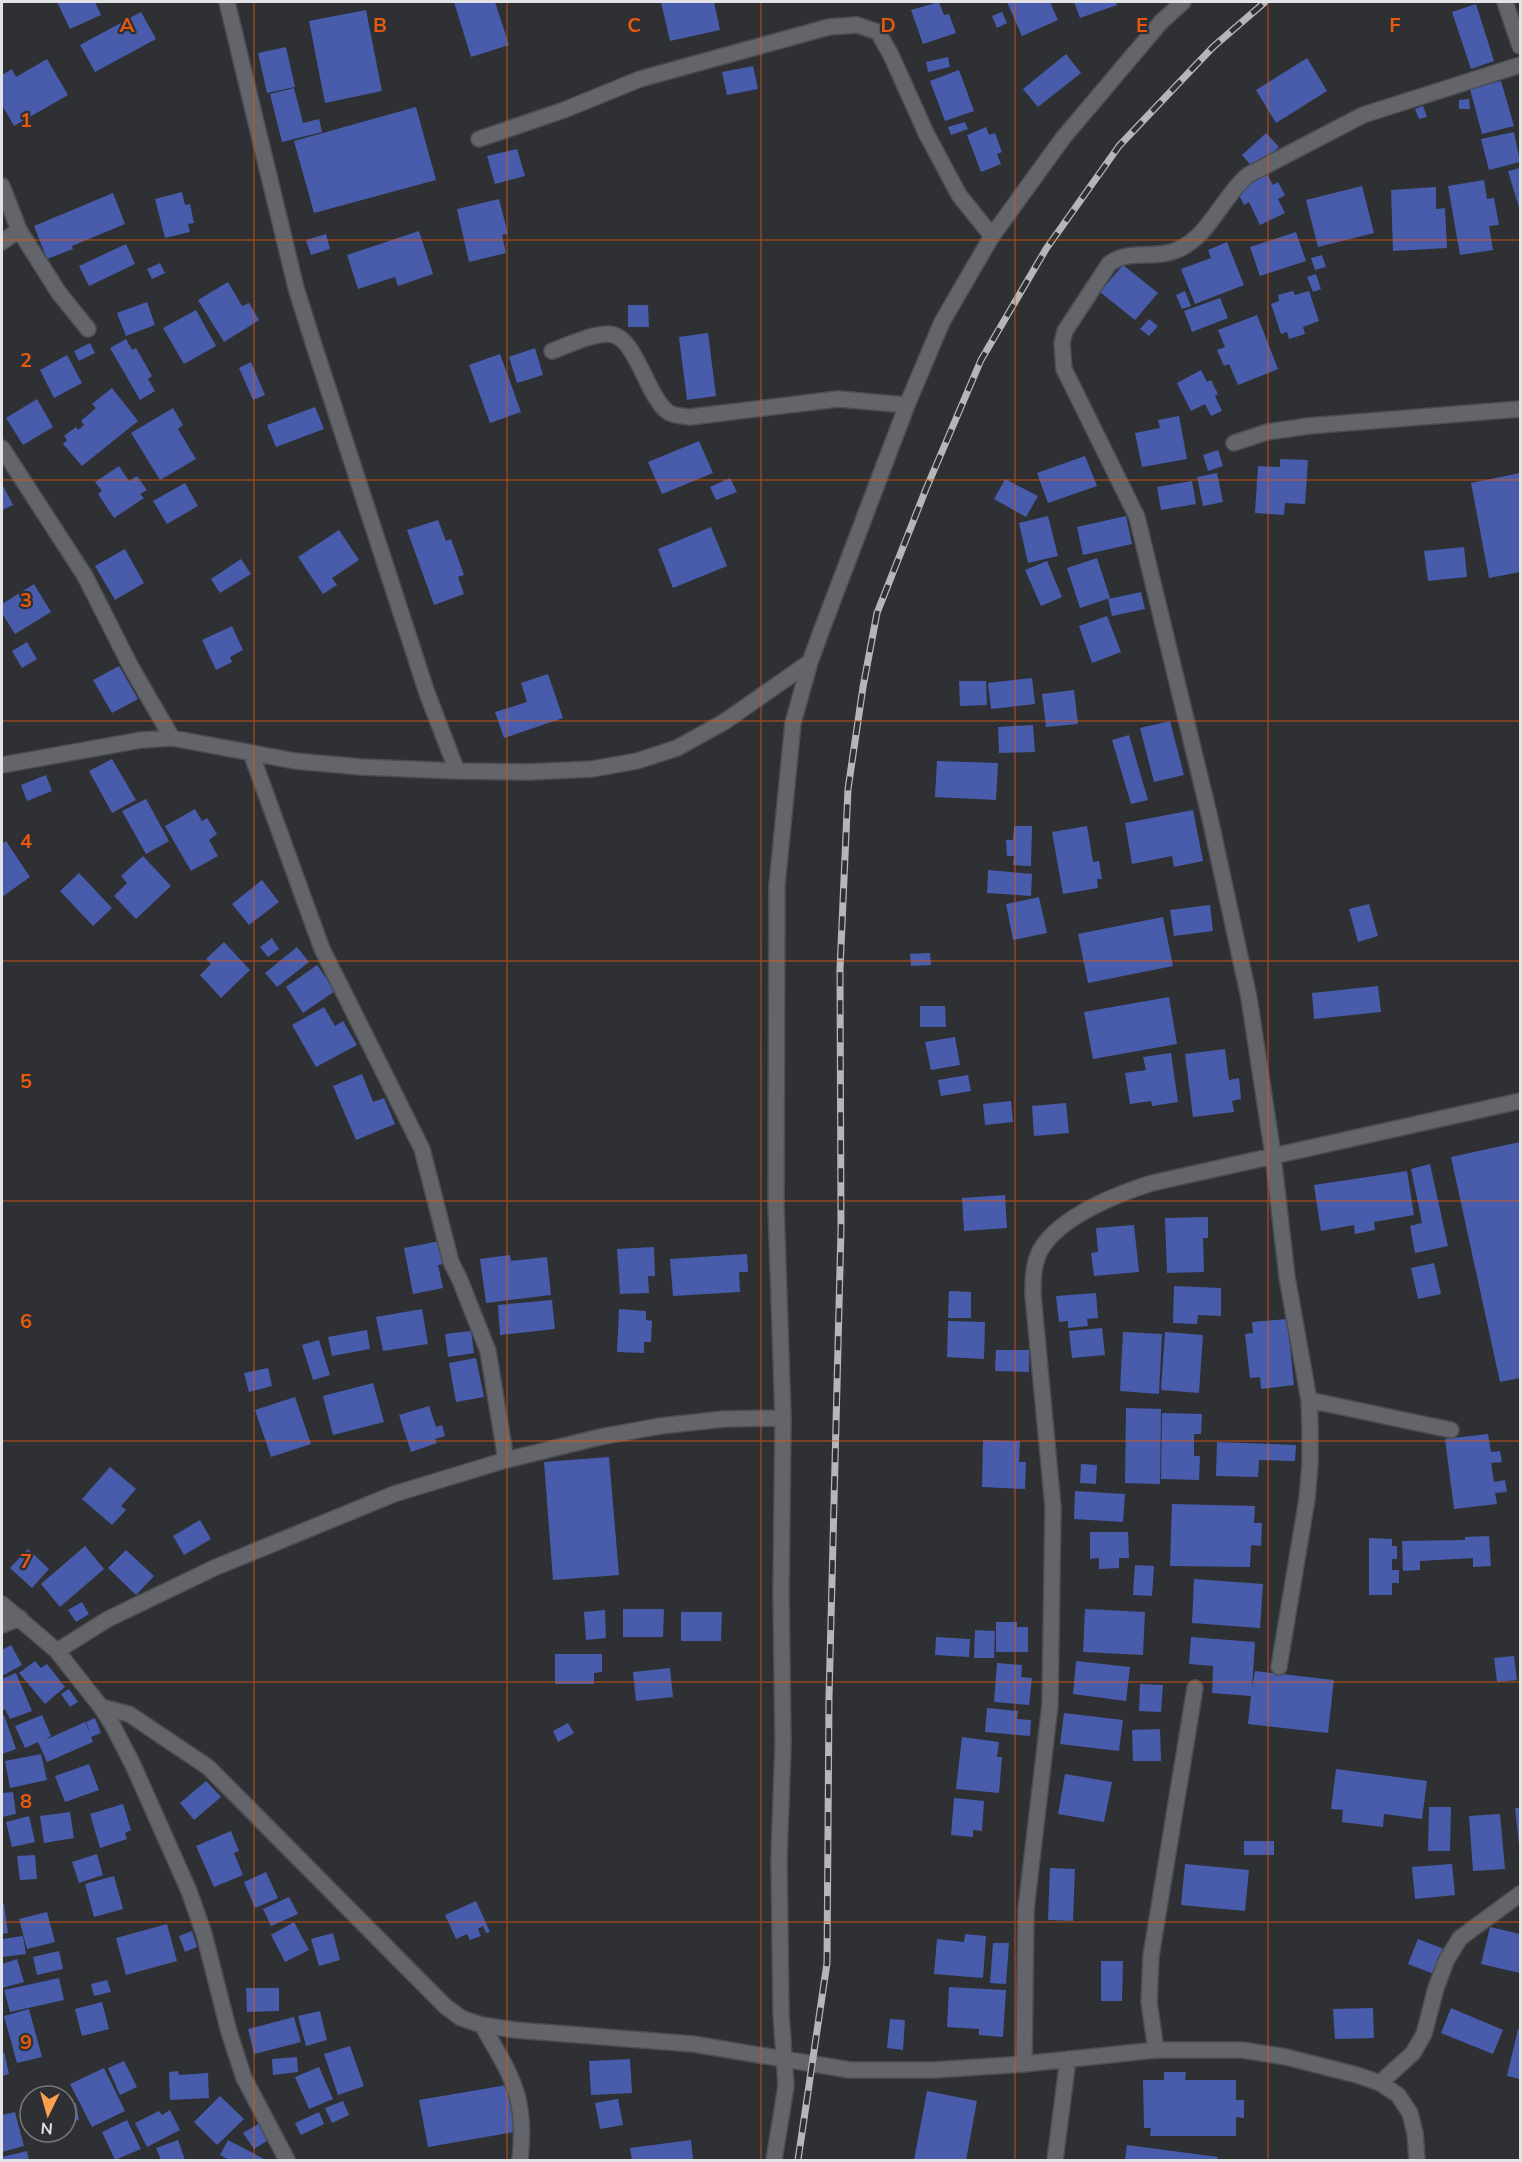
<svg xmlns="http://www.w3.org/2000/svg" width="1522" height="2162" font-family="Mulish,sans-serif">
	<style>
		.building { fill: #485cab }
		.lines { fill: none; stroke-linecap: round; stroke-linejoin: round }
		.minor-casing { stroke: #4b4d51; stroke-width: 18 }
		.minor { stroke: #63656a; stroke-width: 15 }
		.rail-casing { stroke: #b5b6b9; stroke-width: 7 }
		.rail { stroke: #2e3034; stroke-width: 4.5; stroke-dasharray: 14; stroke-linecap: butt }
		.grid { fill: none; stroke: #e8590c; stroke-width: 1.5; stroke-opacity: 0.55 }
		.grid-label { font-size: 20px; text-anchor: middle; font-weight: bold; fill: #e8590c; stroke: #2e3034; stroke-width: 4.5; stroke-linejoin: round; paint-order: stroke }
	</style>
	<rect width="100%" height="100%" fill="#2e3034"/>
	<path class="building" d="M57 2H95L101 15 70 29Z
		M454 2H495L509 45 471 57Z
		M661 2H714L720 30 670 41Z
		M939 2 944 15 949 14 956 33 923 44 911 10Z
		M1007 2H1050L1058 20 1022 36Z
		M1074 2H1116L1117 5 1080 18Z
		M1476 4 1494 61 1471 69 1452 12Z
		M366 10 382 91 325 103 309 21Z
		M141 12 156 39 95 72 80 45Z
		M1002 12 1007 23 997 28 992 16Z
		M286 47 295 87 267 93 258 53Z
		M1066 54 1081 73 1038 107 1023 89Z
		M948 57 950 67 928 72 926 62Z
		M1307 58 1327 91 1276 123 1256 90Z
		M47 59 68 95 14 126 2 105V75L12 69 16 77Z
		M753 66 758 89 727 95 722 72Z
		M959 70 974 111 945 121 930 81Z
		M1501 81 1514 126 1482 134 1470 89Z
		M294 88 303 123 319 119 322 132 282 142 270 94Z
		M1469 99 1470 109H1459V100Z
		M1423 106 1427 117 1419 119 1415 109Z
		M416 107 436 180 314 213 294 141Z
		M965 122 968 129 951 135 948 127Z
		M986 127 989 135 995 133 1002 152 997 154 1001 164 981 172 967 135Z
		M1514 132 1520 162 1489 170 1481 139Z
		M1266 133 1279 147 1254 169 1242 155Z
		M517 149 525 176 495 184 487 156Z
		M1520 168V211L1508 171Z
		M1267 173 1273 185 1278 182 1285 195 1278 199 1285 213 1260 225 1249 202 1244 205 1236 189Z
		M1484 180 1487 199 1494 198 1499 225 1489 226 1493 250 1460 255 1448 186Z
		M1362 186 1374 233 1318 247 1306 200Z
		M1436 187V209L1445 208 1447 248 1393 251 1391 190Z
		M182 192 185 205 190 204 194 223 188 224 190 232 165 238 155 199Z
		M113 193 125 224 72 246 73 249 47 259 34 226Z
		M499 199 508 234 502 235 506 253 469 262 457 209Z
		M419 231 433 274 398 286 395 277 358 289 347 255Z
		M1296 232 1306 261 1260 276 1250 247Z
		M326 234 330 249 311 255 306 240Z
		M1227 242 1244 285 1195 304 1181 269 1211 258 1208 250Z
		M126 244 135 264 89 286 79 266Z
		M1322 255 1326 267 1315 270 1311 258Z
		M160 263 165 273 152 279 147 269Z
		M1123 265 1158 293 1135 320 1100 292Z
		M1316 274 1321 289 1313 292 1307 277Z
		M228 282 242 306 249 303 259 320 224 342 198 300Z
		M1185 291 1191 306 1182 309 1176 295Z
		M1293 291 1295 295 1309 291 1319 321 1303 327 1305 334 1289 339 1287 332 1281 334 1271 304 1279 301 1278 295Z
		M1220 298 1228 318 1192 332 1184 311Z
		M147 302 155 325 126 336 117 313Z
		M628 305H648L649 327H628Z
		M196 310 216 346 184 364 163 328Z
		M1257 315 1278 369 1238 385 1229 364 1224 366 1217 350 1225 347 1218 330Z
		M1149 319 1158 326 1149 336 1140 329Z
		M708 333 716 396 687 400 679 337Z
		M126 339 132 350 136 348 152 376 148 379 155 391 140 400 110 348Z
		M90 343 95 353 79 361 74 351Z
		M535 348 543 375 517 383 509 357Z
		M500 354 521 412 490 423 469 365Z
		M67 355 82 383 54 398 40 370Z
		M251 362 265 395 253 400 239 368Z
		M1201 370 1207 382 1211 380 1218 394 1215 396 1222 411 1211 416 1205 404 1191 411 1177 383Z
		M112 388 138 421 82 466 63 444 67 440 64 436 76 427 78 430 84 425 81 421 96 408 92 404Z
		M37 399 53 427 23 445 6 418Z
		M315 407 324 429 276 447 267 425Z
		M173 408 183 425 178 429 196 459 160 480 131 433Z
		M1179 416 1187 459 1142 467 1135 433 1160 428 1158 420Z
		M699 441 713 473 662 494 648 462Z
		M1218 450 1223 466 1208 471 1203 455Z
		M1085 456 1097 486 1048 503 1037 473Z
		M1280 459 1308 460 1305 504 1285 503 1284 515 1255 513 1258 466 1280 467Z
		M119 466 129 481 137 476 147 490 140 494 144 498 114 518 98 494 102 491 95 482Z
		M1217 473 1223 502 1203 506 1197 477Z
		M1520 473V572L1489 578 1471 483Z
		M730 478 737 492 716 500 710 487Z
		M1005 479 1038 496 1026 517 994 499Z
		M1192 481 1196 504 1161 510 1157 487Z
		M185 483 198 506 167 524 153 501Z
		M2 484 13 505 2 510Z
		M1048 516 1058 556 1028 563 1019 523Z
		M1126 516 1132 544 1083 555 1077 527Z
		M438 520 446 541 451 539 464 575 458 577 464 594 434 605 407 530Z
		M711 527 727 566 673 588 658 549Z
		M339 530 359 560 332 578 337 585 323 594 298 557Z
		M1464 547 1467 577 1428 581 1424 551Z
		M125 549 144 583 115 600 95 566Z
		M1097 558 1110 598 1080 608 1067 568Z
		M241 559 251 574 220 593 211 579Z
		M1047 561 1062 597 1041 606 1025 570Z
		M34 584 51 612 15 634 2 613V604Z
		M1141 592 1145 609 1112 616 1108 599Z
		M1107 616 1121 652 1092 663 1079 626Z
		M232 626 243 650 230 657 232 662 216 670 202 640Z
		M27 642 37 659 22 668 12 651Z
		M119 666 138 699 112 713 93 680Z
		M548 674 563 718 504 738 495 712 527 702 521 683Z
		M1032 678 1035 704 991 709 988 683Z
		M959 681H986L987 705 960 706Z
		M1074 690 1078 724 1046 727 1042 694Z
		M1170 721 1184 775 1154 782 1140 728Z
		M1033 725 1035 752 999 753 998 727Z
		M1129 735 1148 800 1131 804 1112 740Z
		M112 759 136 800 112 813 89 771Z
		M937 761 998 763 996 800 935 797Z
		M46 775 52 791 27 801 21 785Z
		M146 799 169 841 146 854 122 811Z
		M195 809 202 821 207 818 217 834 209 840 218 856 191 871 165 826Z
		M1193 810 1203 861 1174 867 1172 856 1132 864 1125 823Z
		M1014 826H1032L1031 866 1013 865 1014 856H1007L1006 840H1013Z
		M1087 826 1093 862 1099 861 1102 879H1097L1098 888 1063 894 1052 832Z
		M6 841 30 877 2 897V844Z
		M143 856 171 886 136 919 114 896 127 883 121 876Z
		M988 870 1032 874 1031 896 987 893Z
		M79 873 112 908 93 926 60 891Z
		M262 880 279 902 249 925 232 904Z
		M1039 897 1047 933 1013 940 1006 904Z
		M1369 904 1378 936 1358 942 1349 909Z
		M1210 905 1213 931 1174 936 1170 910Z
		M1163 917 1173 966 1088 983 1078 934Z
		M272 938 279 949 268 957 260 947Z
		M224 942 250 970 221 998 200 975 211 964 206 959Z
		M297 947 309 962 277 987 265 973Z
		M930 953 931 965 911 966 910 954Z
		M317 965 335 991 303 1013 286 987Z
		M1378 986 1381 1012 1314 1019 1312 993Z
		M1169 997 1177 1044 1093 1059 1084 1012Z
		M920 1006H945L946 1027H920Z
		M324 1007 335 1026 343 1021 357 1045 316 1067 292 1025Z
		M955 1037 960 1065 931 1070 925 1042Z
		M1225 1049 1229 1080 1239 1078 1241 1099 1232 1101 1234 1112 1193 1117 1185 1054Z
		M1171 1053 1178 1102 1152 1106 1151 1101 1130 1104 1125 1073 1146 1070 1143 1057Z
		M362 1074 373 1102 384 1098 395 1124 356 1140 333 1086Z
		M968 1075 971 1091 941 1096 938 1080Z
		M1011 1101 1013 1122 985 1125 983 1104Z
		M1066 1103 1069 1133 1034 1136 1032 1106Z
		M1520 1142V1378L1500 1382 1451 1157Z
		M1430 1164 1448 1246 1415 1253 1410 1226 1422 1223 1411 1169Z
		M1407 1171 1414 1215 1374 1222 1375 1230 1355 1234 1354 1225 1321 1231 1314 1185Z
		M1005 1195 1007 1228 964 1231 962 1198Z
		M1208 1217V1238H1203L1204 1272 1167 1273 1165 1218Z
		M1134 1225 1139 1272 1094 1276 1091 1253 1098 1252 1096 1228Z
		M440 1241 444 1264 438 1265 443 1288 413 1294 404 1248Z
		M654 1247 655 1276H648L649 1293 620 1294 617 1249Z
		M747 1254 748 1272H739L740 1292 673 1296 670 1259Z
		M510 1255 511 1261 547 1257 551 1295 486 1303 480 1259Z
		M1434 1263 1441 1294 1418 1299 1411 1268Z
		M1174 1286 1221 1288V1316L1198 1315 1197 1324 1173 1323Z
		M949 1291 971 1292V1318H948Z
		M1096 1293 1098 1318 1087 1319 1088 1326 1068 1328V1321L1059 1322 1056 1296Z
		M552 1300 555 1329 500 1335 498 1305Z
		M422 1309 428 1344 383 1351 376 1317Z
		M619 1309 646 1311V1320L652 1321 651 1342H644V1353L617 1352Z
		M1287 1319 1294 1385 1261 1389 1260 1377 1250 1378 1245 1334 1253 1333 1252 1322Z
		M948 1321 985 1322 984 1359 947 1357Z
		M1102 1328 1105 1355 1072 1358 1069 1331Z
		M367 1330 370 1349 332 1356 328 1337Z
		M471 1331 474 1353 448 1357 445 1334Z
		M1123 1332 1162 1334 1159 1394 1120 1391Z
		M1165 1332 1203 1335 1199 1393 1161 1390Z
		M319 1340 330 1375 313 1380 302 1345Z
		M996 1350H1029V1372L995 1371Z
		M476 1358 484 1397 456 1402 449 1363Z
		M268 1368 272 1386 249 1392 244 1373Z
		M373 1383 384 1422 333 1435 323 1396Z
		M295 1397 311 1444 271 1457 255 1410Z
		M429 1406 436 1427 442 1425 445 1436 435 1439 437 1443 411 1452 399 1415Z
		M1126 1408 1161 1409 1160 1484 1125 1483Z
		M1162 1413 1202 1414 1201 1434H1194V1456H1200L1199 1480 1161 1479Z
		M1488 1434 1491 1452 1500 1451 1502 1462 1491 1463 1494 1482 1505 1480 1507 1492 1495 1493 1497 1504 1454 1509 1445 1439Z
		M983 1440 1020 1441 1019 1462H1026L1025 1489 982 1487Z
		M1217 1442 1296 1445 1295 1461 1259 1460 1258 1477 1216 1476Z
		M609 1457 619 1575 553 1580 544 1462Z
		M1081 1464 1097 1465 1096 1484 1080 1483Z
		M110 1467 136 1489 121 1506 126 1510 112 1525 82 1499Z
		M1075 1491 1125 1494 1123 1522 1074 1519Z
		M1172 1504 1255 1506 1254 1523H1262L1261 1546 1251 1545 1250 1567 1170 1566Z
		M200 1520 211 1539 184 1555 173 1536Z
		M1090 1532H1128L1129 1558H1119V1568L1099 1569V1558L1090 1559Z
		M1489 1536 1491 1566 1473 1567V1558L1420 1561V1570L1403 1571 1402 1541 1465 1540V1537Z
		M1369 1538 1392 1539V1546H1397V1559H1392V1570H1399V1583H1392V1595H1369Z
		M85 1546 104 1569 60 1607 41 1584Z
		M28 1549 49 1569 32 1588 10 1568Z
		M126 1550 154 1576 136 1595 108 1568Z
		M1135 1565 1154 1566 1152 1596 1133 1595Z
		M1194 1579 1263 1584 1260 1628 1192 1623Z
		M82 1602 89 1614 76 1622 68 1610Z
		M623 1609H664L663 1637H623Z
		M1085 1609 1145 1612 1143 1655 1083 1652Z
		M605 1610 606 1638 586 1640 584 1612Z
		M681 1612H722L721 1641H681Z
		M996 1622H1017V1627H1028V1652H996Z
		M975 1630 995 1631 994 1658H974Z
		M936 1637 970 1639 969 1657 935 1655Z
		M1191 1637 1255 1642 1252 1688 1255 1671 1334 1680 1328 1733 1248 1724 1251 1696 1212 1693 1213 1666 1189 1664Z
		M11 1645 22 1665 2 1676V1650Z
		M555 1654H602V1672L594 1673V1684H555Z
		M1514 1656 1517 1680 1497 1682 1494 1658Z
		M35 1661 41 1668 47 1664 65 1687 45 1704 19 1673Z
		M1076 1661 1130 1667 1126 1701 1073 1694Z
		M997 1663 1022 1665 1021 1677 1032 1678 1029 1705 994 1702Z
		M670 1668 673 1697 636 1701 633 1672Z
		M16 1673 32 1711 10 1719 5 1709 2 1711V1679Z
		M1140 1684 1163 1685 1161 1712 1139 1711Z
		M69 1689 78 1702 70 1707 61 1694Z
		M987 1708 1018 1711 1017 1719 1031 1720 1030 1736 985 1732Z
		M1064 1713 1123 1720 1119 1751 1060 1744Z
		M4 1715 16 1749 2 1754V1716Z
		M42 1715 51 1736 45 1740 85 1722 91 1735 86 1722 95 1718 101 1733 91 1737 93 1742 47 1762 38 1742 25 1748 15 1726Z
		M568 1723 574 1733 558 1742 553 1731Z
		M1160 1729 1161 1761H1133L1132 1730Z
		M962 1737 999 1742 997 1757H1002L999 1793 956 1789Z
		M41 1754 47 1780 10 1788 5 1761Z
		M89 1764 99 1790 65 1802 55 1776Z
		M1336 1769 1427 1781 1422 1819 1384 1814 1383 1827 1342 1822 1343 1810 1331 1809Z
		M1065 1774 1112 1782 1104 1822 1058 1814Z
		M206 1781 221 1797 194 1820 180 1803Z
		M13 1792 16 1814 2 1817V1793Z
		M954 1798 984 1801 982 1831 973 1830V1837L951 1835Z
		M123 1804 131 1830 125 1833 127 1839 100 1848 90 1814Z
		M1429 1807H1451L1450 1851H1428Z
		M1515 1808H1520V1845H1519Z
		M70 1812 74 1838 44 1843 40 1816Z
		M1500 1814 1505 1869 1473 1871 1469 1816Z
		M29 1816 35 1842 12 1847 6 1822Z
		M231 1831 239 1851 234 1853 243 1875 214 1887 196 1846Z
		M1244 1841H1274V1855H1244Z
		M97 1854 103 1875 79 1883 72 1862Z
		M35 1855 37 1879 20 1880 17 1856Z
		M1185 1864 1249 1870 1245 1911 1181 1905Z
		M1452 1864 1455 1895 1415 1899 1412 1867Z
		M1050 1868 1075 1869 1073 1921 1048 1920Z
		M266 1872 278 1898 255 1908 244 1882Z
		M114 1876 123 1909 94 1917 85 1884Z
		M289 1897 298 1914 271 1926 263 1909Z
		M476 1901 490 1932 486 1933 483 1926 478 1929 481 1936 470 1940 467 1934 456 1939 445 1915Z
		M2 1904H4L8 1933 2 1934Z
		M47 1912 55 1942 27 1949 19 1919Z
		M294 1922 309 1950 285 1962 271 1935Z
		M167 1924 177 1961 126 1975 116 1938Z
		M1490 1927 1520 1934V1973L1481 1964Z
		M192 1931 197 1947 185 1952 179 1936Z
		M333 1933 340 1960 319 1966 311 1939Z
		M965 1934 986 1936 983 1978 934 1974 937 1939 964 1942Z
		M23 1936 26 1954 2 1957V1939Z
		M1418 1939 1444 1949 1434 1974 1408 1964Z
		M993 1943H1009L1006 1984 990 1983Z
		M59 1951 63 1969 37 1975 33 1957Z
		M17 1959 24 1982 2 1988V1964Z
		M1101 1961H1123L1122 2001H1101Z
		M59 1978 64 2000 10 2012 4 1990Z
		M107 1980 111 1992 94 1996 91 1984Z
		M949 1987 1006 1990 1003 2037 979 2035V2029L947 2027Z
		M246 1988H279V2011L247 2012Z
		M102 2002 109 2029 82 2036 75 2009Z
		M1373 2008 1374 2038 1335 2039 1333 2009Z
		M1451 2008 1503 2030 1493 2054 1441 2033Z
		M29 2009 42 2057 17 2063 4 2016Z
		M320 2011 327 2040 306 2046 298 2016Z
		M294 2017 301 2042 254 2054 248 2029Z
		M890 2019 905 2020 903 2050 887 2048Z
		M1518 2029H1520V2079L1507 2076Z
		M350 2046 364 2086 338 2095 324 2054Z
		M4 2052 9 2074 2 2076V2053Z
		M297 2057 298 2072 273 2075 272 2059Z
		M630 2059 632 2093 591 2095 589 2061Z
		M124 2061 137 2087 120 2095 108 2068Z
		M319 2067 333 2099 309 2109 295 2077Z
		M104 2068 125 2111 92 2127 70 2084Z
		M178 2071 179 2075 208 2073 209 2098 170 2100 169 2072Z
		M1164 2072H1186L1185 2080H1236V2100H1244V2118L1236 2117V2136H1150L1151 2128H1144L1143 2080H1164Z
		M507 2085 515 2132 428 2147 419 2100Z
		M927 2091 977 2101 966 2160H914Z
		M220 2096 244 2119 217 2145 194 2122Z
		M618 2099 623 2125 600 2129 595 2103Z
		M343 2101 349 2115 332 2123 325 2108Z
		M76 2103 79 2120 66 2123V2105Z
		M170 2110 180 2130 147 2147 135 2123 159 2111 162 2115Z
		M15 2112 24 2146 2 2152V2115Z
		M319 2112 324 2124 301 2135 295 2123Z
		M127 2120 141 2149 115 2160 102 2132Z
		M260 2123 270 2139 254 2149 243 2133Z
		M178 2140 185 2160H161L156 2148Z
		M228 2140 266 2160H229L220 2155Z
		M691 2140 693 2160H632L630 2148Z
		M1127 2145 1218 2157 1217 2160H1125Z
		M27 2151 29 2160H2V2157Z"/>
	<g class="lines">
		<defs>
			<path id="minor" d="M227 2 296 288 311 336 427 693 457 771
				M1505 2 1520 46
				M479 139 564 110 640 79 829 27 857 25 878 32 891 55 926 133 959 195 992 236
				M2 186 19 230 59 293 88 329
				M2 242 19 230
				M552 351C569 345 590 334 609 334 636 335 646 396 668 412 673 416 684 416 690 417L838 399 907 405
				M1234 443 1267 432 1308 426 1520 409
				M2 448 85 576 131 667 172 738
				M251 753 322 949 422 1149 451 1262 460 1280 488 1351 506 1460
				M2 765 141 740 172 738 295 761 361 767 457 771 529 772 592 769 637 761 677 748 724 722 810 662
				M1309 1400 1451 1430
				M2 1604 57 1651 101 1707 113 1726 133 1765 189 1891 204 1934 229 2032 244 2078 287 2160
				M2 1625 20 1618
				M57 1651 108 1619 214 1568 394 1494 506 1460 600 1437 660 1426 724 1419 783 1418
				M1279 1667 1307 1499 1310 1464V1426L1309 1400 1287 1277 1273 1155 1249 998 1209 814 1137 517 1064 369 1062 343 1065 331 1109 264C1129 248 1155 260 1177 250 1209 237 1222 197 1248 175L1363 115 1520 65
				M101 1707 129 1714 208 1767 445 2006 461 2018 482 2025 515 2030 693 2044 850 2070H933L1024 2064 1156 2050H1242L1286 2057 1357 2075 1380 2083 1398 2095 1410 2113 1415 2133 1417 2160
				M482 2025C512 2077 527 2097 520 2160
				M1156 2050 1149 2002 1151 1956 1195 1688
				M1024 2064 1026 1909 1050 1705 1053 1507 1033 1295C1033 1280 1033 1263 1041 1249 1061 1216 1117 1194 1152 1183L1520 1101
				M1380 2083 1413 2053 1424 2034 1436 1988 1446 1961 1460 1938 1520 1894
				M774 2160 786 2086 781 2013 779 1858 783 1744 781 1593 783 1418 776 1206 777 885 793 723 810 662 822 629 907 405 942 322 992 236 1063 138 1161 22 1183 2
				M1055 2160 1068 2059"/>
		</defs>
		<use href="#minor" class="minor-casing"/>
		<use href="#minor" class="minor"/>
		<defs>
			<path id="rail" d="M798 2160 827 1963 829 1698 841 1229 840 969 848 789 863 687 877 613 926 489 981 360 1046 249 1119 146 1213 47 1265 2"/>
		</defs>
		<use href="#rail" class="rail-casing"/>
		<use href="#rail" class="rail"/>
	</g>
	<path class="grid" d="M254 2V2160M507 2V2160M761 2V2160M1015 2V2160M1268 2V2160M2 240H1520M2 480H1520M2 721H1520M2 961H1520M2 1201H1520M2 1441H1520M2 1682H1520M2 1922H1520"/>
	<g class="grid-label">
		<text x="127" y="32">A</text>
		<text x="380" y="32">B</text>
		<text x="634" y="32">C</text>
		<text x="888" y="32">D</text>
		<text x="1142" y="32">E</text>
		<text x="1395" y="32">F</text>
		<text x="26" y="127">1</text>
		<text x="26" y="367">2</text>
		<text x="26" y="607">3</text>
		<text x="26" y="848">4</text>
		<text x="26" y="1088">5</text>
		<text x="26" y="1328">6</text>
		<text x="26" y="1568">7</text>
		<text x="26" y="1808">8</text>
		<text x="26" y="2049">9</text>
	</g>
	<rect width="1522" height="2162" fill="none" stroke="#e2e3e6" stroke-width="6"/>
	<g transform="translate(48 2114) rotate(185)"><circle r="28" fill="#2e3034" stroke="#76787b" stroke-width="1.5"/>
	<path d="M0-4.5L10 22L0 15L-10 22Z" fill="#f99f4d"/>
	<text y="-9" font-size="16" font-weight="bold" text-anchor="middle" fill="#e2e3e6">N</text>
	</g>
</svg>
